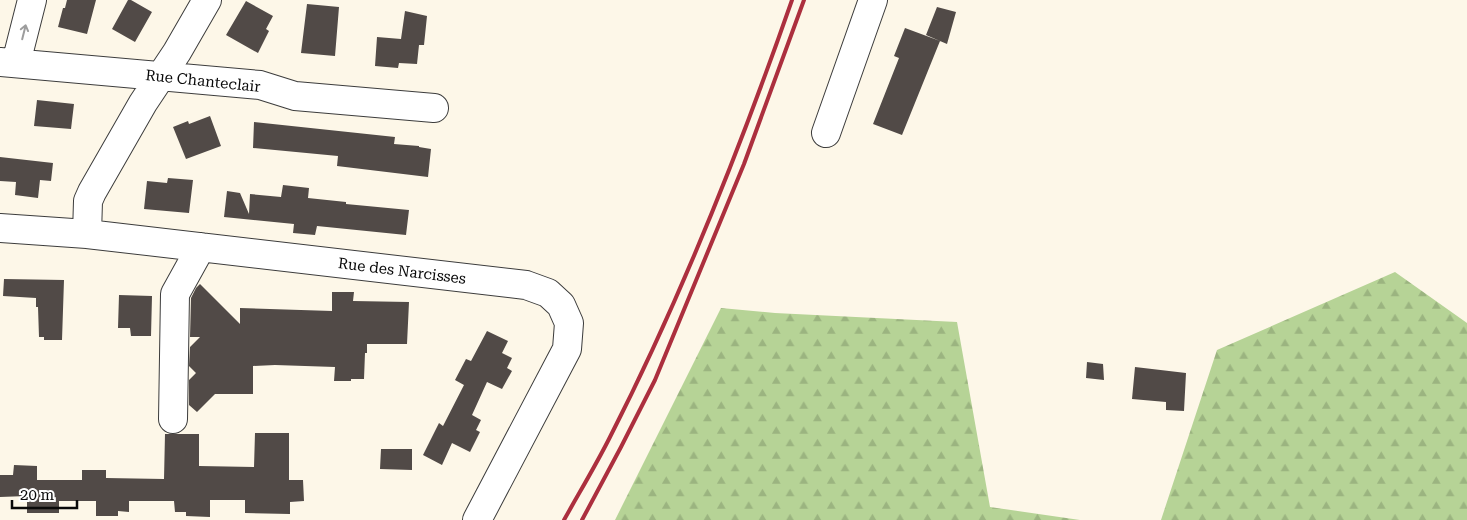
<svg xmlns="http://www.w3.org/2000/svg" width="1467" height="520" font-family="'Roboto Serif',serif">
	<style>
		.forest { fill: url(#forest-firs) }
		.building { fill: #514a47 }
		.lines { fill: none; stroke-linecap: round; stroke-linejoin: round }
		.minor-casing { stroke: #3c3c3c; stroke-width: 30 }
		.minor { stroke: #fff; stroke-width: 28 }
		.rail { stroke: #ac2f3e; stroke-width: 4 }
		.oneway { stroke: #9d9d9d }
		.labels { text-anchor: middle; stroke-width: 5; stroke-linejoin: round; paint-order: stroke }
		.street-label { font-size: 15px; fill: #090909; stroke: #fff }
	</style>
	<defs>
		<pattern id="forest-firs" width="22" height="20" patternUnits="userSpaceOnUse" patternTransform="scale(1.25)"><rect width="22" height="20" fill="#b6d396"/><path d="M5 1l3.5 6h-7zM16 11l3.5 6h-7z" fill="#9bb480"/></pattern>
	</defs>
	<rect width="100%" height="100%" fill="#fdf7e8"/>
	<path class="forest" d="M1395 272 1467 323V520H1161L1217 350Z
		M721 308 775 313 957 322 990 507 1080 520H615Z"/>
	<path class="building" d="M67 0H96L87 34 58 27 63 8H65Z
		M128 0H131L152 12 135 42 112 29Z
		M246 1 273 16 266 29 269 31 258 53 226 35Z
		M307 4 339 7 335 56 301 53Z
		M937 7 956 12 947 44 926 35Z
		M405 11 427 16 424 45H419L417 64 399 63 398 68 375 66 377 37 401 39Z
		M905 28 940 41 902 135 873 124 899 58 894 56Z
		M37 100 74 104 71 129 34 126Z
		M210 116 221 146 186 159 173 127 188 121 189 124Z
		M254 122 395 137 394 144 419 146V147L431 149 428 177 337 166 338 156 253 148Z
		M0 157 53 163 51 181 40 180 38 198 15 195 16 182 0 181Z
		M168 178 193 180 189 213 144 209 147 181 167 183Z
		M283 185 309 188 308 198 346 202V204L409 210 406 235 317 226 315 235 293 233 294 224 224 217 227 191 240 193 249 214 250 194 281 197Z
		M4 279 64 280 62 340H44V337H39L38 307H36V298L3 296Z
		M200 284 240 324V308L332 311V292H354L353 301 409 302 407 344H367V353H365L364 379H351V381H334L335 367 275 365 253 366V394H215L197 412 189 405V380L196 373 189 366 190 347 200 337H190L191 298 196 288Z
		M119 295 152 296 151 336H131L130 328H118Z
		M487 331 508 341 502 353 512 358 507 368 512 371 502 389 487 382 472 415 481 420 476 430 480 432 470 452 452 443 442 465 423 455 439 423 443 426 464 385 455 380 466 359 471 361Z
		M1087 362 1103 364 1104 380 1086 378Z
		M1135 367 1186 373 1184 411 1166 410V402L1132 399Z
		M255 433H289V480H303L304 501 290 502V514L245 513V500H210V517L186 516V512H175L174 501H129V512L118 511V516H96V501H59V513H27V496L0 497V475H13L14 465 37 466V480H82V470H106V478L164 479 165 434H199V466L254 467Z
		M381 449H412V470L380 469Z"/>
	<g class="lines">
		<defs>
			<path id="minor" d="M0 62 260 85 295 96 434 108
				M16 63 32 0
				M826 133 873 0
				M0 228 87 234 526 285 548 293 561 305 569 323 567 349 477 520
				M87 234 88 201 92 192 143 103 177 52 207 0
				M173 419 175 294 201 247"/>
		</defs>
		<use href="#minor" class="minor-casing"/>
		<use href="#minor" class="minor"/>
		<path class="rail" d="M564 520C579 493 596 465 610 437 682 296 740 149 792 0
			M582 520 621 447 655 380 744 164 804 0"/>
	</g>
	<defs><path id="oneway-shaft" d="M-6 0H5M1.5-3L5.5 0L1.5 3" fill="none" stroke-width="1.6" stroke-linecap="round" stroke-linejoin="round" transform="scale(1.25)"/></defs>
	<use class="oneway" href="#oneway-shaft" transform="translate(24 32) rotate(-76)"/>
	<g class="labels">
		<g class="street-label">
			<text transform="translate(203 81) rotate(6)" y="5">Rue Chanteclair</text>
			<text transform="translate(402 271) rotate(7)" y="5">Rue des Narcisses</text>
		</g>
	</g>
	<path d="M12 500v8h65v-8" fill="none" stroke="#090909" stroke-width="2.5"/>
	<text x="20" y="500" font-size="15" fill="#090909" stroke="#ffffff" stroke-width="4" paint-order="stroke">20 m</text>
</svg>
